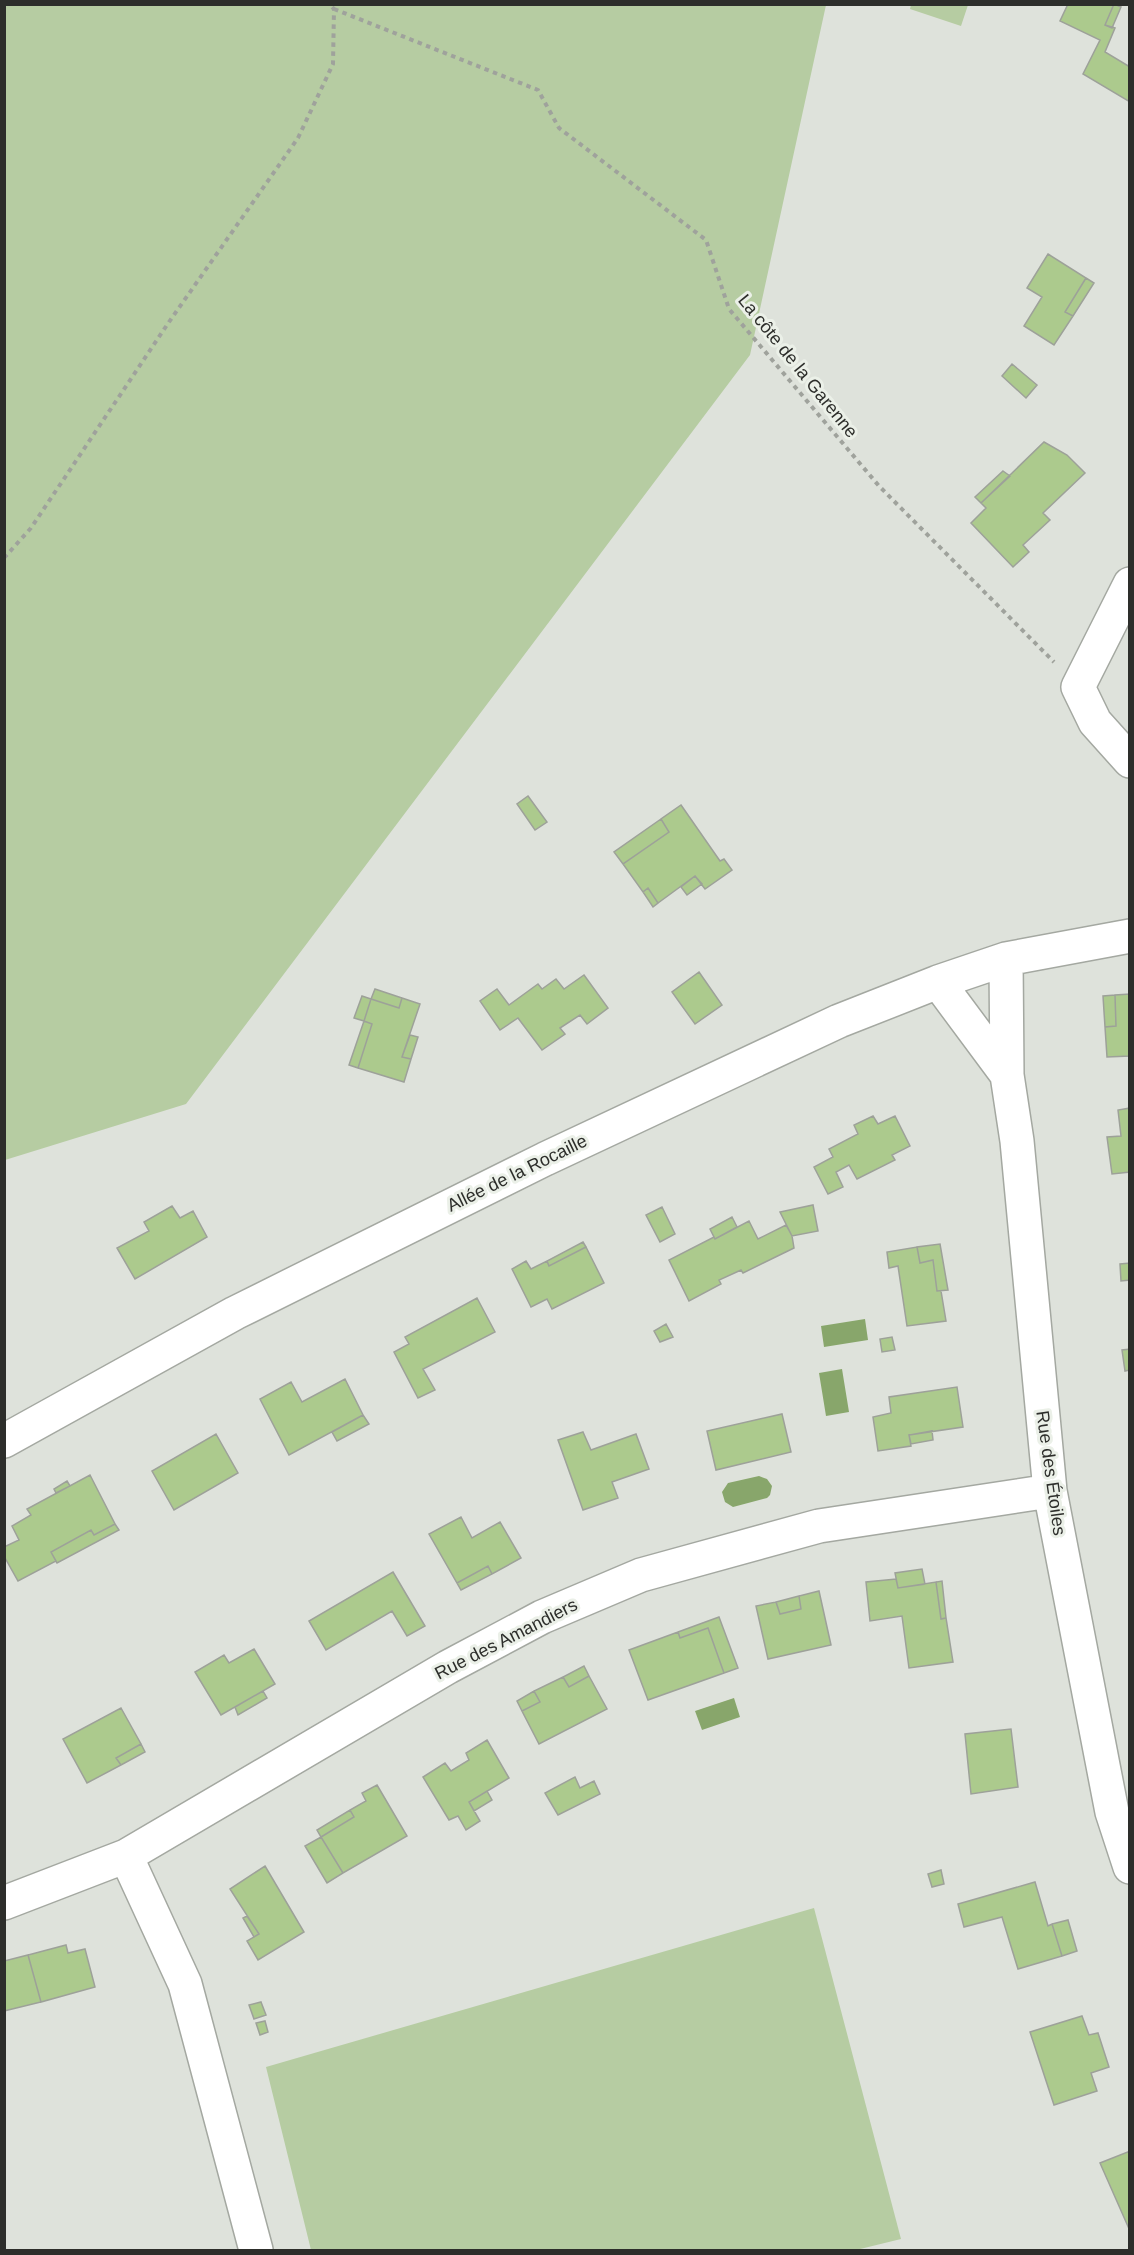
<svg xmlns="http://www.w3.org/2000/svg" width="1134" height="2255" font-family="Arial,sans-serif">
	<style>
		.green { fill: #b6cca2 }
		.water { fill: #88a66b }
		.building { fill: #acca8d; stroke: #9da199; stroke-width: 1.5 }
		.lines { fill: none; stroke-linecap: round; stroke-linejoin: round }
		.street-casing { stroke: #a4a8a1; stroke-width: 36 }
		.path { stroke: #9fa29c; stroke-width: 4; stroke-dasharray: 4.5 4.5; stroke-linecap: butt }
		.street { stroke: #fff; stroke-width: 33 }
		.labels { text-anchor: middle; stroke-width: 6; stroke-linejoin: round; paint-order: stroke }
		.street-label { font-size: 18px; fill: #2d2e2b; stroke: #ebf0e8 }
	</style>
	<rect width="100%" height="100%" fill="#dee2db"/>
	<path class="green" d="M5 4 826 5 750 355 186 1104 5 1160Z
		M911 5V4L968 5 961 26 910 9Z
		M814 1908 901 2239 856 2250H311L266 2067Z"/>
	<path class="water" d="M865 1319 868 1340 824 1347 821 1326Z
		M842 1369 849 1412 826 1416 819 1373Z
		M759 1476 767 1479 772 1486 770 1495 767 1498 733 1507 725 1502 722 1492 728 1483Z
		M734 1698 740 1717 702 1730 695 1711Z"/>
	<path class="building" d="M1068 4H1114L1105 25 1115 28 1105 52 1130 67V102L1083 74 1100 40 1060 21Z
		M1114 4 1121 7 1112 28 1105 25Z
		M1048 254 1086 278 1065 312 1073 316 1054 345 1024 326 1042 297 1027 288Z
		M1086 278 1094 283 1073 316 1065 312Z
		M1012 364 1037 385 1026 398 1002 376Z
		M1044 442 1067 455 1085 473 1043 513 1050 520 1023 545 1029 552 1013 567 971 523 986 508 981 503Z
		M1003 471 1010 476 981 503 975 497Z
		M528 796 547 822 535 830 517 804Z
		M681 805 720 861 724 859 732 870 705 889 695 876 658 903 648 888 643 892 623 864 669 832 661 819Z
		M661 819 669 832 623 864 614 852Z
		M695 876 702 884 687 895 681 887Z
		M648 888 658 903 653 907 643 892Z
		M699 972 722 1005 695 1024 672 992Z
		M584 975 608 1008 587 1024 580 1015 560 1028 565 1034 542 1050 518 1018 500 1030 480 1001 497 989 509 1005 538 984 542 989 556 979 564 989Z
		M375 989 402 998 399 1008 371 999Z
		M1130 994V1056L1107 1057 1105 1027 1116 1026 1115 995Z
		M1115 995 1116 1026 1105 1027 1103 996Z
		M362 996 371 999 364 1021 354 1018Z
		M402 998 420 1004 402 1057 411 1059 404 1082 358 1068 372 1024 364 1021 371 999 399 1008Z
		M364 1021 372 1024 358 1068 349 1065Z
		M410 1035 418 1037 411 1059 402 1057Z
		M1130 1108V1172L1112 1174 1107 1137 1121 1136 1118 1110Z
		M873 1116 878 1124 895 1116 910 1146 892 1155 895 1160 857 1179 849 1165 836 1172 843 1187 828 1194 814 1167 833 1157 829 1149 858 1134 854 1125Z
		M813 1205 818 1231 792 1236 780 1212Z
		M172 1206 180 1218 193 1211 207 1237 135 1279 117 1248 149 1231 144 1222Z
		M662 1207 675 1234 660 1242 646 1215Z
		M732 1217 737 1227 715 1239 710 1229Z
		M749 1221 758 1239 786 1225 792 1236 794 1248 743 1273 741 1270 719 1280 721 1284 689 1301 669 1260 714 1237 715 1239Z
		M583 1242 586 1247 549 1266 547 1261Z
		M940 1244 948 1290 937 1291 933 1260 920 1263 917 1247Z
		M586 1247 604 1283 552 1309 547 1299 531 1307 512 1269 526 1261 531 1269 547 1261 549 1266Z
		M917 1247 920 1263 933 1260 937 1291H941L946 1321 907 1326 898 1266 889 1268 887 1252Z
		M1130 1263V1280L1121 1281 1120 1264Z
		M477 1298 495 1332 423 1369 435 1390 418 1398 394 1352 409 1344 405 1337Z
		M666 1324 673 1337 660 1342 654 1331Z
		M892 1337 895 1350 882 1352 880 1339Z
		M1130 1349V1370L1125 1371 1122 1350Z
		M345 1379 363 1415 289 1455 260 1399 291 1382 302 1402Z
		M957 1387 963 1427 909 1435 911 1446 878 1451 873 1417 891 1413 889 1397Z
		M782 1414 791 1452 716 1470 707 1431Z
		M363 1415 369 1424 337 1441 332 1432Z
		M932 1431 933 1440 911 1444 909 1435Z
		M583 1432 591 1450 636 1434 649 1469 612 1482 618 1498 583 1510 558 1440Z
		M216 1434 238 1473 174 1510 152 1471Z
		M90 1475 115 1524 94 1535 91 1530 51 1552 56 1561 18 1581 4 1556V1547L19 1540 12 1526 31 1515 27 1509Z
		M67 1481 70 1486 56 1493 54 1489Z
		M461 1517 472 1538 500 1522 521 1558 492 1574 488 1566 457 1583 429 1534Z
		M115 1524 119 1530 57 1563 51 1552 91 1530 94 1535Z
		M488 1566 492 1574 461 1590 457 1583Z
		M922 1569 925 1584 898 1588 895 1573Z
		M393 1572 425 1626 407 1636 392 1611 326 1650 309 1621Z
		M896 1579 898 1588 936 1582 941 1619 946 1618 953 1662 909 1668 902 1616 870 1621 866 1582Z
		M942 1581 946 1618 941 1619 936 1582Z
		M819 1591 831 1645 768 1659 756 1606 776 1602 780 1614 801 1609 799 1596Z
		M799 1596 801 1609 780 1614 776 1602Z
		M719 1617 738 1668 724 1673 708 1628 680 1638 678 1632Z
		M708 1628 724 1673 648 1700 629 1650 678 1632 680 1638Z
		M254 1649 275 1684 221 1715 195 1672 224 1655 229 1663Z
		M584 1666 589 1676 569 1687 563 1677Z
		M589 1676 607 1709 539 1744 522 1711 540 1702 534 1691 563 1677 569 1687Z
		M263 1691 267 1698 238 1715 235 1707Z
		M534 1691 540 1702 522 1711 517 1701Z
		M121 1708 141 1744 116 1758 121 1765 87 1783 63 1739Z
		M1011 1729 1018 1787 971 1794 965 1734Z
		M487 1740 509 1778 469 1802 480 1821 466 1830 458 1816 449 1820 423 1777 445 1763 451 1771 469 1760 466 1753Z
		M141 1744 145 1752 121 1765 116 1758Z
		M575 1777 580 1788 594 1781 600 1794 558 1815 545 1793Z
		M377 1785 407 1836 343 1873 321 1837 354 1817 350 1810 366 1801 362 1793Z
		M487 1791 492 1800 474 1811 469 1802Z
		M350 1810 354 1817 321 1837 317 1830Z
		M321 1837 343 1873 327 1883 305 1846Z
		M265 1866 304 1932 258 1960 247 1941 259 1934 230 1889Z
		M941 1870 944 1884 932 1887 928 1874Z
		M1035 1882 1048 1926 1052 1924 1062 1956 1018 1969 1002 1917 964 1927 958 1904Z
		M247 1916 259 1934 254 1937 243 1918Z
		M1068 1920 1077 1951 1062 1956 1052 1924Z
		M66 1945 68 1953 85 1949 95 1987 41 2002 28 1955Z
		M28 1955 41 2002 4 2011V1961Z
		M261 2002 266 2015 254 2019 249 2005Z
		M1082 2016 1089 2035 1098 2033 1109 2067 1091 2073 1097 2091 1054 2105 1030 2032Z
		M265 2021 268 2032 260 2035 256 2023Z
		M1130 2151V2231L1100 2163Z"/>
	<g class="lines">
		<defs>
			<path id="street" d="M1130 584 1078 687 1095 722 1130 761
				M1006 959 1007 1075 1017 1141 1050 1491 1112 1812 1130 1867
				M938 982 1007 1075
				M4 1441 235 1313 545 1159 839 1021 938 982 1006 959 1130 936
				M126 1856 185 1984 256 2250
				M4 1903 126 1856 448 1667 542 1617 641 1575 819 1526 1050 1491"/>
		</defs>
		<use href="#street" class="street-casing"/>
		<path class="path" d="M334 9 538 90 559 128 706 240 729 309 879 486 1054 662
			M4 558 31 528 169 322 298 138 333 64 334 9 329 4"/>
		<use href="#street" class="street"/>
	</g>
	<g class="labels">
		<g class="street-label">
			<text transform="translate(798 366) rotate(51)" y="6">La côte de la Garenne</text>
			<text transform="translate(517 1173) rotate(-26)" y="6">Allée de la Rocaille</text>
			<text transform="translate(1051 1473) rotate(82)" y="6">Rue des Étoiles</text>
			<text transform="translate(506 1639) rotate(-27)" y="6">Rue des Amandiers</text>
		</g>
	</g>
	<rect width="1134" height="2255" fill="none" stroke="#2d2e2b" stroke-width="12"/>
</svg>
